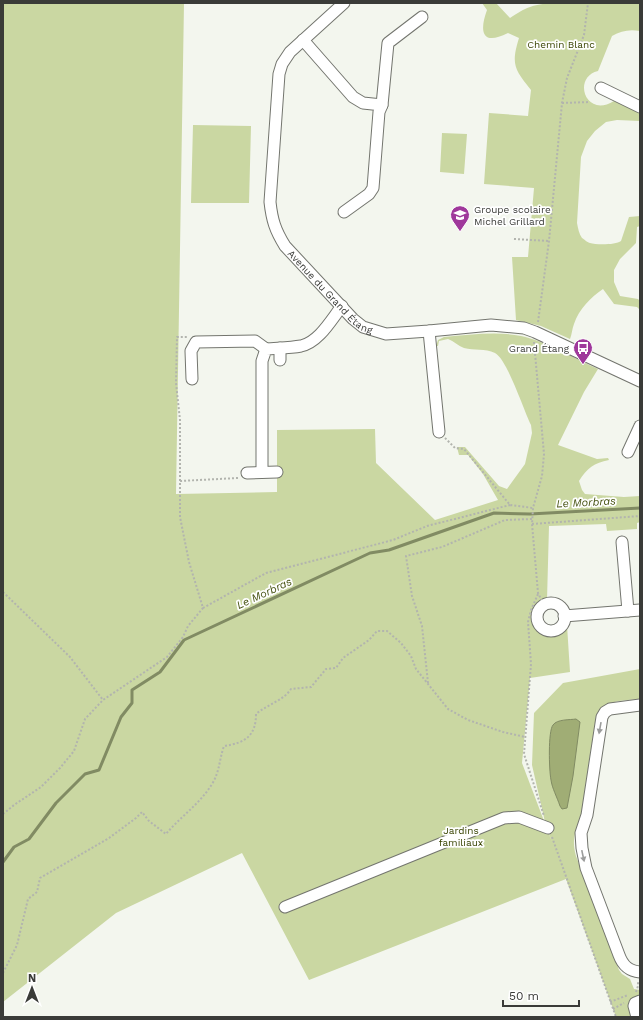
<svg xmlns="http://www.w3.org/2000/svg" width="643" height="1020" font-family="'Work Sans',sans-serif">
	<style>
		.green { fill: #cad7a2 }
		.water { fill: #a0ad75; stroke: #818b63 }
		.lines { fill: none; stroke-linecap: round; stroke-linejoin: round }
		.stream { stroke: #818b63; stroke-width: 3 }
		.minor-casing { stroke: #73756e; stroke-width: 13 }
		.path { stroke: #b2b4ae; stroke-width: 2; stroke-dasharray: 2 2; stroke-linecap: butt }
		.minor { stroke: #fff; stroke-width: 11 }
		.oneway { fill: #9c9d9c }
		.labels { text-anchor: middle; stroke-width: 3.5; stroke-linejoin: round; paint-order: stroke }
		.park-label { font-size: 10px; fill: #384300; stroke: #fff }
		.poi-label { font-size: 10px; fill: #3a3b38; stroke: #fff; text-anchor: start }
		.street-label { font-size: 10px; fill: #3a3b38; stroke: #fff }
		.water-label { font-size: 11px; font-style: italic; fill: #455110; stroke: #fff }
	</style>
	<rect width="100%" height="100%" fill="#f3f6ee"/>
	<path class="green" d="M3 3H184L176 494 277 492V430L375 429 376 463 435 520 498 500 483 474 468 455H459L457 447H465L499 486 507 489 525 464 532 433 531 425C524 411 507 359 495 353 485 348 474 351 464 348 458 346 454 341 448 339L439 341 438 346H436L438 340 444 337C470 335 496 331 521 336 545 341 576 359 598 369L584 392 558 445 597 459 608 458 609 460C594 463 587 468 579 481L582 490 585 494 624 497 640 496V522L637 523V529L607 531 606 524 549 526 547 600C522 606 532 642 556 635 562 633 565 630 567 625L570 672 530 678 522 763 552 842 545 822 532 765 534 713 563 683 640 669V699C624 701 603 699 596 716L581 815C576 832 571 838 576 856L619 970 622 974 630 979 634 989 640 990V997L634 1017H616L566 879 309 980 242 853 116 913 3 1002Z
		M482 3H496L510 18C527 7 531 5 551 3H640V31C629 29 621 31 612 36L598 71C572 77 585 119 614 101L640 111V121L617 120 606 122 595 131 587 141 581 157 577 223C578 228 579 234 582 238 584 239 588 243 590 243 596 245 616 245 621 241L629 217 640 216V226L637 227 636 243 620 259 614 270V282L620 296 638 299 640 301V310L637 307 614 304 603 289C591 297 579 309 574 324 572 329 572 334 570 339L541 326 516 320 512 257H528L534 188 484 184 489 113 528 116 531 90C514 69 511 64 519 38L508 33C482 46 479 32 487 10Z
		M193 125 251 126 249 203H191Z
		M442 133 467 134 464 174 440 172Z"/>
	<path class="water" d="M576 719 580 722 573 776 567 808 562 809 560 806C557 797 552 788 551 780 549 770 548 731 553 725 557 719 570 720 576 719Z"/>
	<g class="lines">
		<path class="stream" d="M3 862 14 847 29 839 56 803 85 774 99 770 121 717 132 703V690L160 672 184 640 370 553 389 550 494 513 530 514 640 508"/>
		<defs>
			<g id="minor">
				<path id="s1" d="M344 3 290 52 282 64 279 74 270 202C272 220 275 230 285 246L353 319 363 327 386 334 429 331 491 325 524 328 535 332 640 381"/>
				<path d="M303 40 353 97 363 103 382 105"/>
				<path d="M601 88 640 107"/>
				<path d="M344 212 369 194 373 188 379 112 382 105 388 43 422 17"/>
				<path d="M429 331 439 432"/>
				<path d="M280 360V348"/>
				<path d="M192 379 191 351 196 342 255 341 266 349"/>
				<path d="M628 452 640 426"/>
				<path d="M262 472V361L266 349C278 348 290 348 301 346 319 342 331 320 342 306"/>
				<path d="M247 473 277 472"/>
				<path d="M622 542 628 611"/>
				<circle cx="551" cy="617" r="14"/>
				<path d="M564 616 640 610"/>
				<path d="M640 705 610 709 605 712 602 717 587 815 581 833 582 848 586 868 619 955C623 966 629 971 640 972"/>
				<path d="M285 907 504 818 519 817 548 828"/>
				<path d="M637 1017 634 1006 635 1003 640 1001"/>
			</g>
		</defs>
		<use href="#minor" class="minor-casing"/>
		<path class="path" d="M562 103 590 102
			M514 239 549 241
			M538 322 549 241 562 103 567 78 584 35 588 3
			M534 342 544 454 542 476 533 508 532 524 538 593 544 605
			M445 438 455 448 464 449 510 505 533 508
			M238 478 180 481V517L189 562 203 608 266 573 393 540 427 526 510 505
			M180 481V420L176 383 177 337H188
			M532 524 640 516
			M3 592 70 657 103 700
			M538 594 531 610 528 622 531 664 524 754 544 816
			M428 683 422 626 412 596 406 556 442 547 505 520 532 519
			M3 814 14 805 41 787 60 768 74 751 85 719 103 700 167 657 183 637 188 626 203 608
			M552 837 616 1017
			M3 973 17 945 28 899 37 892 40 878 109 838 136 818 142 812 149 821 166 834C180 817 200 804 212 784 220 771 219 760 224 746 245 743 256 736 256 714 268 704 283 701 291 689L311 687 326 669 336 668 343 658 369 640 377 631H387L401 643 411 656 416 669 448 709 468 720 503 732 525 737
			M636 992 638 986V981
			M610 1002 628 995
			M613 1009 624 1003"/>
		<use href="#minor" class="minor"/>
	</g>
	<defs><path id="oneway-solid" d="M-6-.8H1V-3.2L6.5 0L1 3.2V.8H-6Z"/></defs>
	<g class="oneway">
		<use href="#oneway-solid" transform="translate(600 728) rotate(100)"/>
		<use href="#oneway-solid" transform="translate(583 856) rotate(78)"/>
	</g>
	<defs>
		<symbol id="school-pin" viewBox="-11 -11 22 30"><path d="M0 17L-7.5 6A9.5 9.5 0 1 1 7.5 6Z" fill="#9f389b" stroke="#fff"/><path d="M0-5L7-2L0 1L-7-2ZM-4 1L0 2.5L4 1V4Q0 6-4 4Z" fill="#fff"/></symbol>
		<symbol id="bus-pin" viewBox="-11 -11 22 30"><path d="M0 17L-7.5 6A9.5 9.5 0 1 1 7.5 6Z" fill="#9f389b" stroke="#fff"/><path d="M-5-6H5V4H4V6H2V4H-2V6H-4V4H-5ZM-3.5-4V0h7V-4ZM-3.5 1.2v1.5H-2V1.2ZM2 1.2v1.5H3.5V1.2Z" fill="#fff"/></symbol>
	</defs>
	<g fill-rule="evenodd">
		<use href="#school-pin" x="449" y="204" width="22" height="30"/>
		<use href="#bus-pin" x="572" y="337" width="22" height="30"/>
	</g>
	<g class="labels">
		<g class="park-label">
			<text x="561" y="48">Chemin Blanc</text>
			<text x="461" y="834">Jardins<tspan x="461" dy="12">familiaux</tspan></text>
		</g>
		<g class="poi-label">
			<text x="474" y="213">Groupe scolaire<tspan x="474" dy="12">Michel Grillard</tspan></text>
			<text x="569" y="352" text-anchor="end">Grand Étang</text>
		</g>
		<g class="street-label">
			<text dy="4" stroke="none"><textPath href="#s1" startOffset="338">Avenue du Grand Étang</textPath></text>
		</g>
		<g class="water-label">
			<text transform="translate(586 502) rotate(-3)" y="4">Le Morbras</text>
			<text transform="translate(264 593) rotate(-25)" y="4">Le Morbras</text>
		</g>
	</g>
	<rect width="643" height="1020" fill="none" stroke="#3a3b38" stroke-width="8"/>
	<g transform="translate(32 988)" stroke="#ffffff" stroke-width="3" paint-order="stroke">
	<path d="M0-3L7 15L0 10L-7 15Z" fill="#3a3b38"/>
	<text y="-6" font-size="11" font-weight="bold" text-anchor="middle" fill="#3a3b38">N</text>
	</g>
	<path d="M503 1000v6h76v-6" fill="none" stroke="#3a3b38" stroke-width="2"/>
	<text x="509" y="1000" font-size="12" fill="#3a3b38" stroke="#ffffff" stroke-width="3" paint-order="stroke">50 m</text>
</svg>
